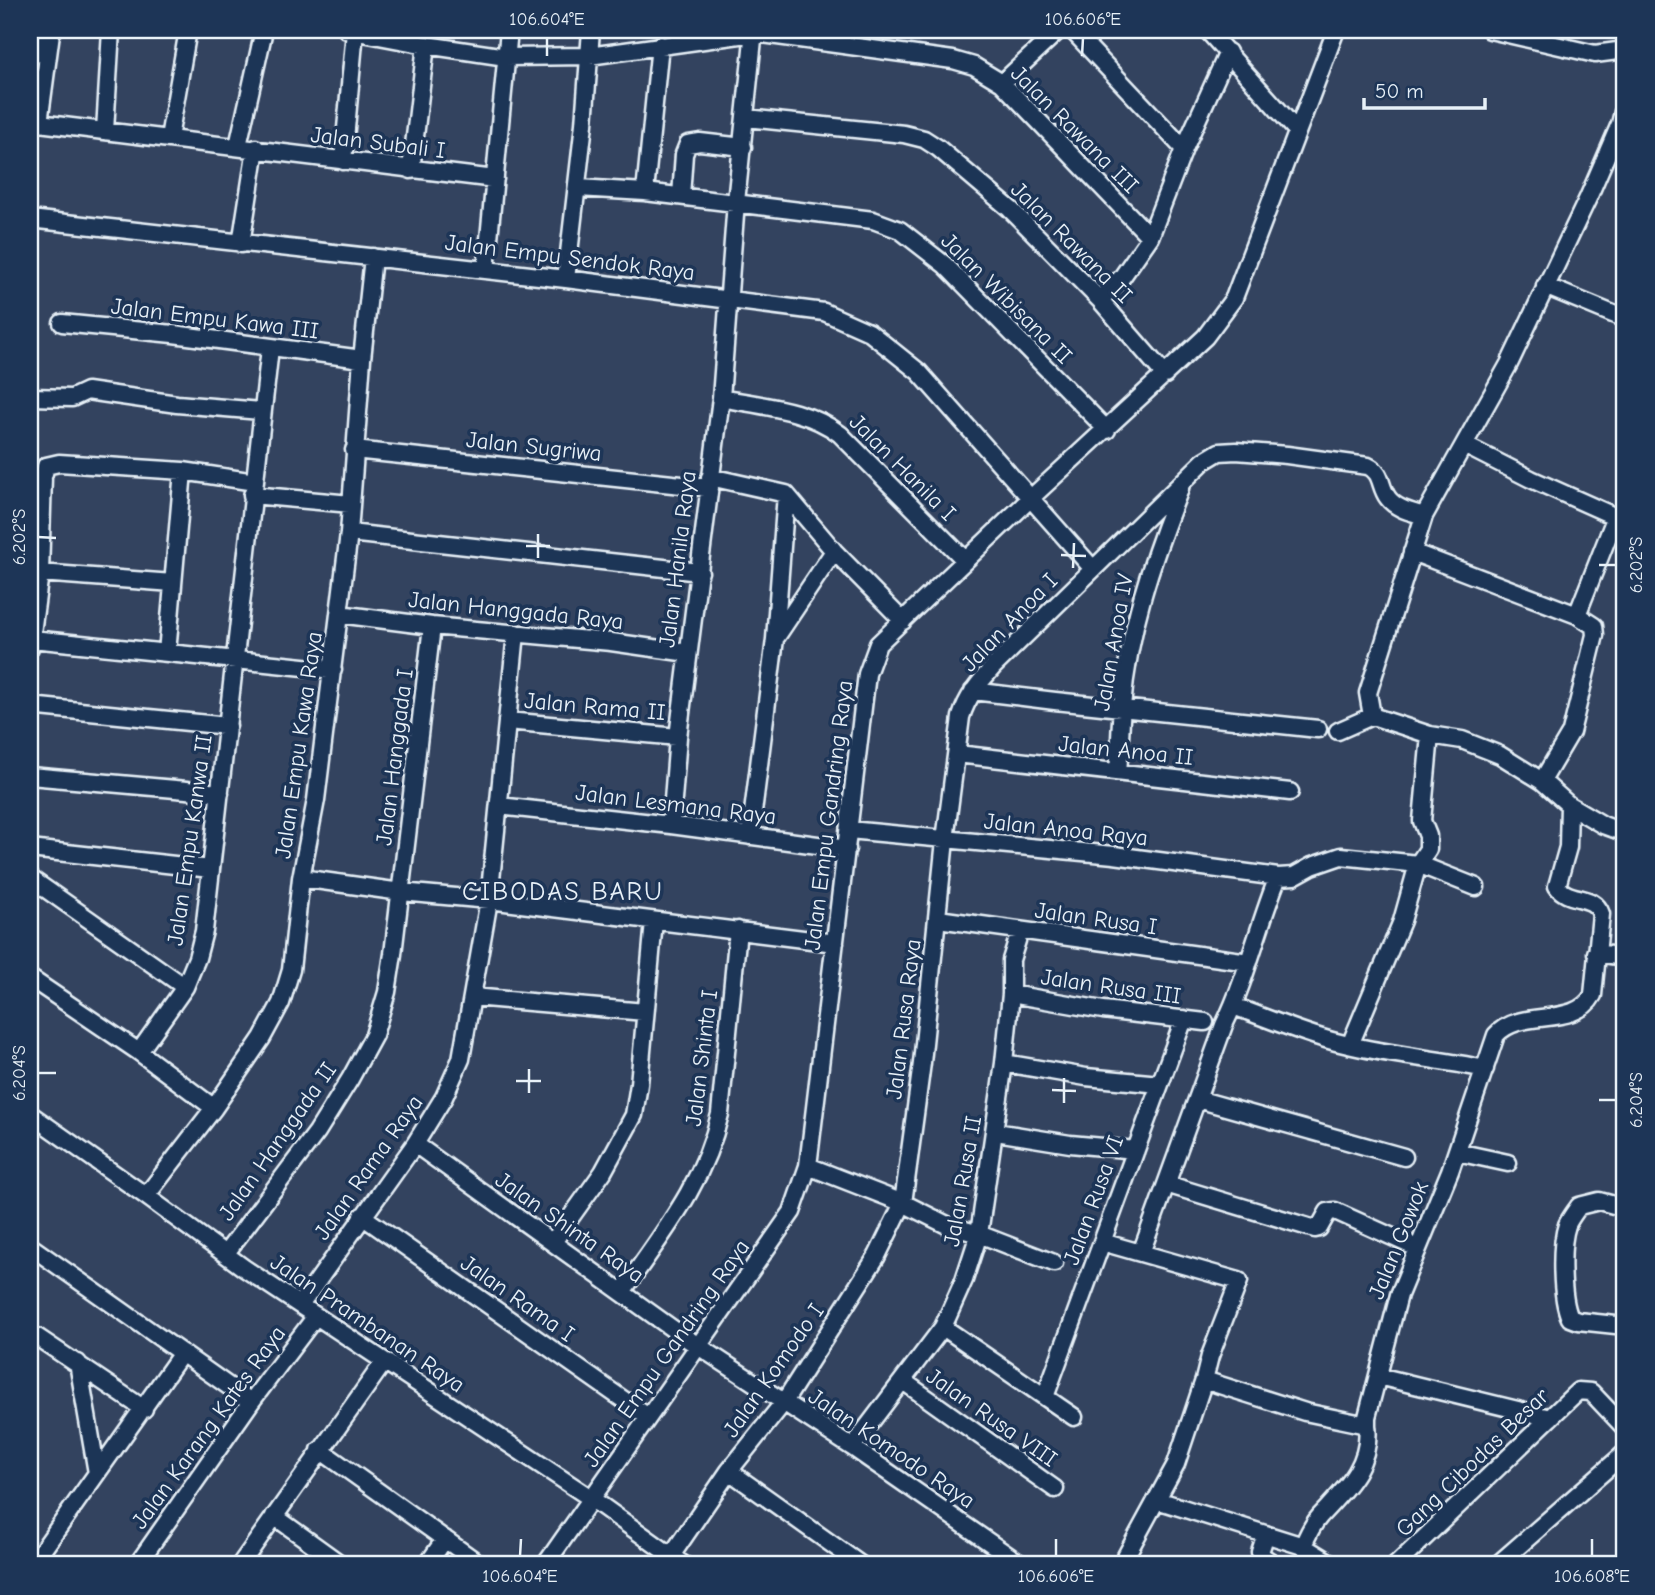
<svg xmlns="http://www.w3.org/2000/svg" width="1655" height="1595" font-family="'Comic Neue',sans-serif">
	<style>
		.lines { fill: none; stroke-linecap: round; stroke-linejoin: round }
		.minor-casing { stroke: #e8f1f8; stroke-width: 21 }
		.minor { stroke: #1d3557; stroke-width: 16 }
		.ticks { fill: none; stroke: #e8f1f8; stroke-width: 2.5 }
		.labels { text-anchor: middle; stroke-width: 7; stroke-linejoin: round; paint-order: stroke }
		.street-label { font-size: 23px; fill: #e8f1f8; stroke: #1d3557 }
		.quarter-label { font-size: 26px; letter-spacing: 2px; fill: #e8f1f8; stroke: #1d3557 }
		.neatline { fill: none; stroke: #e8f1f8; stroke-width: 2.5 }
		.ticks-label { font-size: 18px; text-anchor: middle; fill: #e8f1f8 }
	</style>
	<rect width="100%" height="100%" fill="#33435f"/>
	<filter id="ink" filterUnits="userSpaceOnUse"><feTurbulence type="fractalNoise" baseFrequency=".0143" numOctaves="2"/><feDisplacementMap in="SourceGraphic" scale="14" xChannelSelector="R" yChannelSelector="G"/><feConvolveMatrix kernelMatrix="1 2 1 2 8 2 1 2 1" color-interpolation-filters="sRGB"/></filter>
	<g filter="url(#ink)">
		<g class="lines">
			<defs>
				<path id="minor" d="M347 30 426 45 506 57 589 56 754 33 953 60 974 66 1002 83 1150 237
					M1072 30 1184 149
					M1207 30 1297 131
					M1490 30 1595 54 1625 50
					M30 59 50 34
					M1002 83 1059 30
					M1625 104 1620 124 1588 198 1509 364 1424 516 1368 693 1372 716 1430 735 1462 740 1500 755 1542 781 1569 805 1603 825 1625 833
					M746 118 904 134 924 139 938 148 1010 209 1100 300 1165 375
					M30 120 39 123 495 179
					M39 123 51 33
					M105 131 111 30
					M169 138 188 30
					M238 146 264 30
					M343 161 355 31
					M411 170 426 45
					M578 188 645 192 873 220 900 230 945 265 1107 430
					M645 192 660 45
					M681 196 684 154 688 144 700 142 743 147
					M30 219 566 279 824 312 869 332 919 372 1093 569
					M241 244 256 148
					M486 270 509 30
					M566 279 584 124 591 30
					M1545 286 1625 319
					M1100 300 1122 277 1150 237 1184 149 1228 52
					M62 323 173 334 362 359
					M30 397 72 398 87 391 177 404 261 411
					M721 398C761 406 808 409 840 434L965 560
					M1464 445 1531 479 1625 521
					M354 450 710 488
					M710 477 786 494 834 551 903 621
					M252 495 351 504
					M349 533 700 572
					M1412 552 1577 615 1594 626 1595 635 1571 732 1542 781
					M40 573 173 583
					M339 614 432 626 611 642 688 653
					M1577 615 1616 516
					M777 636 834 551
					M32 639 333 670
					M30 648 40 573 43 477 46 466 59 463 183 471 255 482
					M167 653 183 471
					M973 691 1055 701 1318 729
					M30 706 228 726
					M507 721 678 737
					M1338 731 1372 716
					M957 754 1290 792
					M1118 772C1120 750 1120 728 1122 707 1128 631 1152 559 1180 489
					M30 776 220 793
					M499 806 671 825 847 849
					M671 825 678 737 721 398 736 202 754 30
					M849 830 1114 855 1278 877 1294 876 1312 866 1341 856 1418 864 1476 887
					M750 836 775 639 786 494
					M30 849 211 869
					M30 878 185 987
					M301 878 401 892 489 900 835 943
					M938 919 1249 962
					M1596 953 1625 957
					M30 978 139 1052 214 1108
					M1011 994 1103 1010 1205 1022
					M473 997 645 1012
					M1233 1006C1267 1018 1301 1033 1336 1042 1385 1055 1435 1058 1485 1069
					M1350 1045 1402 921 1418 864 1428 849V836L1422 821 1430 735
					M139 1052 185 987 197 958 204 931 270 348
					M1004 1063 1086 1077 1160 1084
					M1197 1099 1404 1157
					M30 1114 146 1196 244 1268 592 1499 684 1565
					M996 1132 1070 1144 1136 1150
					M415 1144 677 1332 852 1447 1022 1565
					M1457 1152 1508 1163
					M808 1166 903 1203 947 1225 979 1234 1054 1263
					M1166 1184 1315 1229 1319 1228 1328 1212 1335 1211 1417 1248
					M146 1196 214 1108 262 1038 281 1003 291 970 301 878 316 800 349 533 362 359 373 257
					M1625 1208 1599 1201 1579 1206C1575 1212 1570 1218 1567 1225 1560 1245 1561 1299 1570 1318L1578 1321 1625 1326
					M362 1216 648 1417
					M553 1242 603 1172 634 1115 639 1084 654 921
					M1102 1242 1239 1281 1210 1356 1204 1380
					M30 1246 251 1402
					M226 1253 317 1132 350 1079 374 1035 387 992 393 954 432 626
					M1141 1253 1224 1025C1247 978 1258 926 1278 877
					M622 1292C662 1234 704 1184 720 1114L738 930
					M301 1304 415 1144 444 1097 461 1059 489 900 516 633
					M943 1327 1074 1417
					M37 1337 144 1409
					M78 1363 97 1473
					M1378 1376 1550 1418
					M903 1381 1055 1489
					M1045 1397 1184 1019
					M852 1447 943 1327 964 1280 979 1234 1004 1063 1011 994V960L1020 931
					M320 1450 481 1565
					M729 1471 861 1565
					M1157 1500 1303 1546 1329 1562
					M274 1516 342 1565
					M1266 1534 1260 1552 1262 1556 1276 1565
					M1303 1546C1307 1536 1312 1525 1320 1516 1344 1490 1372 1465 1367 1425
					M671 1556 729 1471 784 1402 877 1256 903 1203 922 1063 945 840 961 717C967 697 979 683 993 667L1204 461 1219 452 1236 451 1287 455 1368 466C1383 473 1379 486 1388 498 1396 509 1412 512 1424 516
					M32 1565 182 1353
					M137 1565 251 1402 316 1316
					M240 1565 384 1362
					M427 1565 445 1539
					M545 1565 792 1212 808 1166 867 674 878 644 1032 497 1205 337 1234 298 1336 30
					M1121 1565 1176 1464 1204 1380 1305 1412 1367 1425V1417L1399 1295 1450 1171 1496 1035C1521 1007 1574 1029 1593 995L1601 914C1594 893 1568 903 1557 886L1568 847 1569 805
					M1396 1565 1578 1391 1591 1392 1625 1428
					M1497 1565 1625 1453"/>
			</defs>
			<use href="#minor" class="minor-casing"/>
			<use href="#minor" class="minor"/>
		</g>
	</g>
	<path class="ticks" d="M547 56V38M1082 56 1083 38M38 537 56 538M526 546H550M1061 555 1086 556M538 558V534M1599 565H1616M1073 568 1074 543M38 1073H56M516 1081H541M1052 1090 1076 1091M529 1093V1069M1599 1100H1616M1064 1103V1078M520 1556 521 1539M1056 1556V1539M1592 1556V1539"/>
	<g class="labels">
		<g class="street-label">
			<text transform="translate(1075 129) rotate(45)" y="8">Jalan Rawana III</text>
			<text transform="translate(378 142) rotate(7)" y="8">Jalan Subali I</text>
			<text transform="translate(1072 242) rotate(45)" y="8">Jalan Rawana II</text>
			<text transform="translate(570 257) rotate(7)" y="8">Jalan Empu Sendok Raya</text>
			<text transform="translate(1007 298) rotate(45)" y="8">Jalan Wibisana II</text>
			<text transform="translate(215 318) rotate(7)" y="8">Jalan Empu Kawa III</text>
			<text transform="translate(534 446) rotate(6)" y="8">Jalan Sugriwa</text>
			<text transform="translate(903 467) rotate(45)" y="8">Jalan Hanila I</text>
			<text transform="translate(677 559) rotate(-83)" y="8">Jalan Hanila Raya</text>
			<text transform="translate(516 610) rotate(6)" y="8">Jalan Hanggada Raya</text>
			<text transform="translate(1009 622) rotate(-46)" y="8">Jalan Anoa I</text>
			<text transform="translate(1113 642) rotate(-80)" y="8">Jalan Anoa IV</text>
			<text transform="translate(595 706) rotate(5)" y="8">Jalan Rama II</text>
			<text transform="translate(298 745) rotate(-82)" y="8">Jalan Empu Kawa Raya</text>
			<text transform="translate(1126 750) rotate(6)" y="8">Jalan Anoa II</text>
			<text transform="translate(394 757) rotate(-83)" y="8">Jalan Hanggada I</text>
			<text transform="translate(676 804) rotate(7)" y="8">Jalan Lesmana Raya</text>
			<text transform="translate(828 815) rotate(-83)" y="8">Jalan Empu Gandring Raya</text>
			<text transform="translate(1066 829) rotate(6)" y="8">Jalan Anoa Raya</text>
			<text transform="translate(189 840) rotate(-82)" y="8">Jalan Empu Kanwa II</text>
			<text transform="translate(1096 918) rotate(8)" y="8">Jalan Rusa I</text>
			<text transform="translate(1111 986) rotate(8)" y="8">Jalan Rusa III</text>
			<text transform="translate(903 1019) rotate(-83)" y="8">Jalan Rusa Raya</text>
			<text transform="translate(701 1058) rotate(-83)" y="8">Jalan Shinta I</text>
			<text transform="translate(277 1141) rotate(-55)" y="8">Jalan Hanggada II</text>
			<text transform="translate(368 1167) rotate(-55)" y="8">Jalan Rama Raya</text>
			<text transform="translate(962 1181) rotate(-80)" y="8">Jalan Rusa II</text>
			<text transform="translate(1093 1200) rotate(-70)" y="8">Jalan Rusa VI</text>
			<text transform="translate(570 1227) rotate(35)" y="8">Jalan Shinta Raya</text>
			<text transform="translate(1398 1240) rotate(-68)" y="8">Jalan Gowok</text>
			<text transform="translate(518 1298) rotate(35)" y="8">Jalan Rama I</text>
			<text transform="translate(368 1323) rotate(34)" y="8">Jalan Prambanan Raya</text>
			<text transform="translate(666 1353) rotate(-55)" y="8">Jalan Empu Gandring Raya</text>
			<text transform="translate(773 1370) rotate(-55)" y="8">Jalan Komodo I</text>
			<text transform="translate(992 1417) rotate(35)" y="8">Jalan Rusa VIII</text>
			<text transform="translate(208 1427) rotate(-54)" y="8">Jalan Karang Kates Raya</text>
			<text transform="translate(892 1448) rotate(34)" y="8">Jalan Komodo Raya</text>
			<text transform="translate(1472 1462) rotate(-44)" y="8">Gang Cibodas Besar</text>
		</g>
		<g class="quarter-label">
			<text x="563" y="900">CIBODAS BARU</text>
		</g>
	</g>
	<rect width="1655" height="1595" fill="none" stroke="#1d3557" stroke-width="77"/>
	<path d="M1364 98v10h121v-10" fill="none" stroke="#e8f1f8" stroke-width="3.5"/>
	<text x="1375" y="98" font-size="21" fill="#e8f1f8" stroke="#1d3557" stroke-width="5" paint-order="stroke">50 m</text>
	<rect x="38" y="38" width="1578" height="1518" class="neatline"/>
	<g class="ticks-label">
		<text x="547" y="25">106.604°E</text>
		<text x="1083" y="25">106.606°E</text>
		<text transform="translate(19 537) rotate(-90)" y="6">6.202°S</text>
		<text transform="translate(1636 565) rotate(-90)" y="6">6.202°S</text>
		<text transform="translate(19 1073) rotate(-90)" y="6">6.204°S</text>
		<text transform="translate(1636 1100) rotate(-90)" y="6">6.204°S</text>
		<text x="520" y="1582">106.604°E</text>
		<text x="1056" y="1582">106.606°E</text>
		<text x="1592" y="1582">106.608°E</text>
	</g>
</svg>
